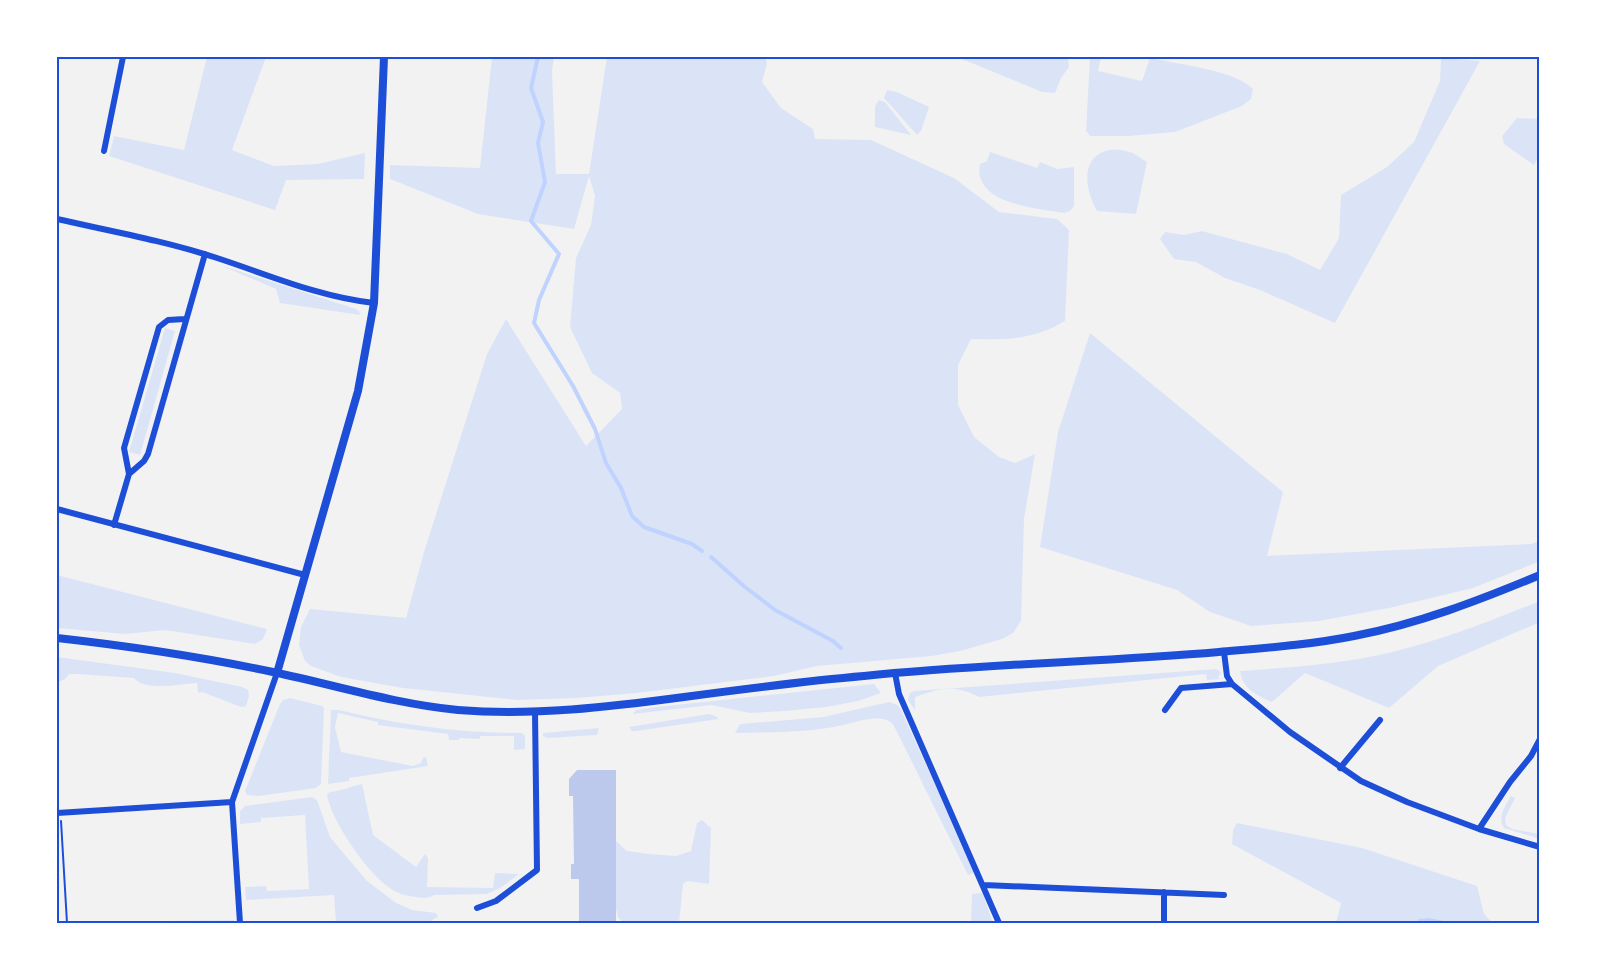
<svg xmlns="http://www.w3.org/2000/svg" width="1597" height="980" font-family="'Source Serif 4',serif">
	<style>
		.green { fill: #dbe4f7 }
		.water { fill: #bfd3fe }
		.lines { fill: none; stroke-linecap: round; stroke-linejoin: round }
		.stream { stroke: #bfd3fe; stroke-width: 4 }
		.building { fill: #bdc9ec }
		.path { stroke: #1d4ed8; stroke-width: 2 }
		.minor { stroke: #1d4ed8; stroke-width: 6 }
		.tertiary { stroke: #1d4ed8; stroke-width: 8 }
		.secondary { stroke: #1d4ed8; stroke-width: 8 }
		.neatline { fill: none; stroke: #1d4ed8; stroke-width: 2 }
	</style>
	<rect width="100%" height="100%" fill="#f2f2f2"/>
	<path class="green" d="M207 57H266L232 150 274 166 318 164 365 153 364 179 286 180 275 210 109 156 114 136 184 150Z
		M492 57H554L552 71 556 174H589L607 57H765L767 63 762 82 781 108 813 129 815 139 871 140 954 178 999 212 1057 219 1069 230 1065 321C1033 340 1006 340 971 339L958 365V405L974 437 999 457 1015 463 1035 454 1024 519 1021 621 1013 633 1002 639 960 651 932 656 817 666 774 676 637 693 577 698 517 700 403 688 341 677 311 666 305 661 299 645 301 627 310 609 406 618 424 552 487 354 506 319 586 446 622 409 620 393 592 373 570 327 576 258 591 225 595 196 589 176 574 229 478 214 390 179V165L480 168Z
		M957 57H1063L1068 59 1069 67 1061 78 1055 93 1042 92Z
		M1090 57H1101L1098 71 1142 81 1150 58C1177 64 1235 70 1253 89L1251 99 1242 106 1175 132 1129 136H1090L1086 131Z
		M1441 58 1480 61 1335 323 1260 290 1225 278 1196 262 1174 259 1160 239 1165 232 1184 235 1202 231 1287 254 1320 270 1339 238 1341 195 1387 167 1414 142 1440 81Z
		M887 90 897 92 929 107 921 131 917 135 884 98Z
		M879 100 885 102 911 135 875 127V106Z
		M1517 118 1540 119 1537 160 1534 165 1504 144 1502 136Z
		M1122 150 1133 153 1147 162 1136 214 1097 211C1087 193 1079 162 1103 152 1108 149 1116 150 1122 150Z
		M990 152 1037 168 1040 162 1057 169 1074 167V206L1070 211 1064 213C1036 208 972 204 980 164L987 161Z
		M220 265 356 309 359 311 360 315 280 303 276 289Z
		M165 328 175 331 140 455 129 452Z
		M1090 333 1283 492 1267 556 1531 544 1540 541V561L1473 588 1389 608 1319 621 1251 626 1210 612 1177 590 1040 547 1058 432Z
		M57 575 267 629 263 639 255 644 165 630 125 634 57 628Z
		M1540 601V622L1438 666 1389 708 1305 673 1272 702C1257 696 1242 688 1240 671 1283 668 1327 665 1369 657 1428 646 1485 623 1540 601Z
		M57 657 175 673 242 687 248 690 249 696 246 706 241 707 202 692 198 693 197 683C179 684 146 692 134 678L76 674H69L65 679 57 683Z
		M1216 669 1221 672 1218 678 1221 679 1207 680 1206 674 979 697C954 684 941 688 915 697V710L908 700 910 693 914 691Z
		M874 684 881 693 858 701 826 707 785 711 750 713 711 705 633 714 636 710 656 707Z
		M290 698 322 706 324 708 321 784 316 788 259 796 247 795 245 791 280 704 283 700Z
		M889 702 898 705 901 710 974 870 973 873 968 875 893 724C880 712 854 723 839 726 805 733 769 732 735 733L740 724 823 717Z
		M331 710H339C401 725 458 733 522 733L525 736V749L514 750V736H480V739L460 738 459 740H449L448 734 378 725V722L338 713 335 727 341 752 413 766 421 763 423 758 426 757 428 766 349 778V781L328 784Z
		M709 714 715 716 719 719 636 731H632L629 727Z
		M599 728 597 735 547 738 543 736V733Z
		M362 784 373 835 416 867 425 854 428 858 427 887 493 888 495 873 519 874 500 888 487 894 434 895C428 899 423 898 416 897 405 896 396 893 387 886 366 871 330 819 327 794L330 792C342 791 350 786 362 784Z
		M1511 796 1515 798 1505 818 1506 825 1512 829 1540 834V839L1504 828C1497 816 1505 807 1511 796Z
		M312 797 317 800 330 837 367 881 396 903 412 910 436 913 438 917 427 923H336L334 895 246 900 245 887 266 886 267 891 309 889 305 815 261 818V822L240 824V811L245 806Z
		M702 820 711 828 709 884 687 881 683 884 679 923H623L618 917 616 909V841L627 851 650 854 676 856 691 851 697 823Z
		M1237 823 1362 848 1477 886 1484 914 1493 923H1456L1429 918 1416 923H1336L1341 903 1232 844 1233 830Z
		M981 893 983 894 993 923H971L972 894Z
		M234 920V923H163L164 921Z"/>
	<path class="water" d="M1429 918 1456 923H1416L1419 919Z"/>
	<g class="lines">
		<path class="stream" d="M538 57 531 88 543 122 538 143 545 182 531 221 559 254 539 300 534 323 573 386 595 429 606 463 621 488 632 516 644 527 692 544 702 551
			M711 557 745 587 775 610 833 641 841 648"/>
	</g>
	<path class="building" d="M577 770H616V923H579V879H571V864H574L573 796H569V779Z"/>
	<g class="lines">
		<path class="path" d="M61 821 67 923"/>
		<path class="minor" d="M104 151 123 57
			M57 219C110 231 165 241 217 258 269 275 319 297 374 303
			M129 474 124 448 159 327 168 320 185 319
			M57 509 305 575
			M114 525 129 474 144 461 148 454 205 254
			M1224 652 1227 676 1232 684 1290 732 1361 781 1407 802 1479 829 1540 847
			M895 673 899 694 999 923
			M1165 710 1181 688 1232 684
			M1340 768 1380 720
			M57 813 232 802
			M1479 829 1510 782 1531 756 1540 739
			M984 885 1224 895
			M477 908 496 901 537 870 535 712
			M240 923 232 802 277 673
			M1164 923V892"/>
		<path class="tertiary" d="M277 673 358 391 374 303 384 57"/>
		<path class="secondary" d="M57 638C129 646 202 657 273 672 335 685 395 704 458 710 534 716 609 707 684 697 744 689 804 681 864 676 982 664 1101 662 1219 652 1264 648 1309 645 1354 636 1418 624 1480 600 1540 575"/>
	</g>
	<rect width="1597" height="980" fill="none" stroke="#ffffff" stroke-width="117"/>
	<rect x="58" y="58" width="1480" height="864" class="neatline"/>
</svg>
